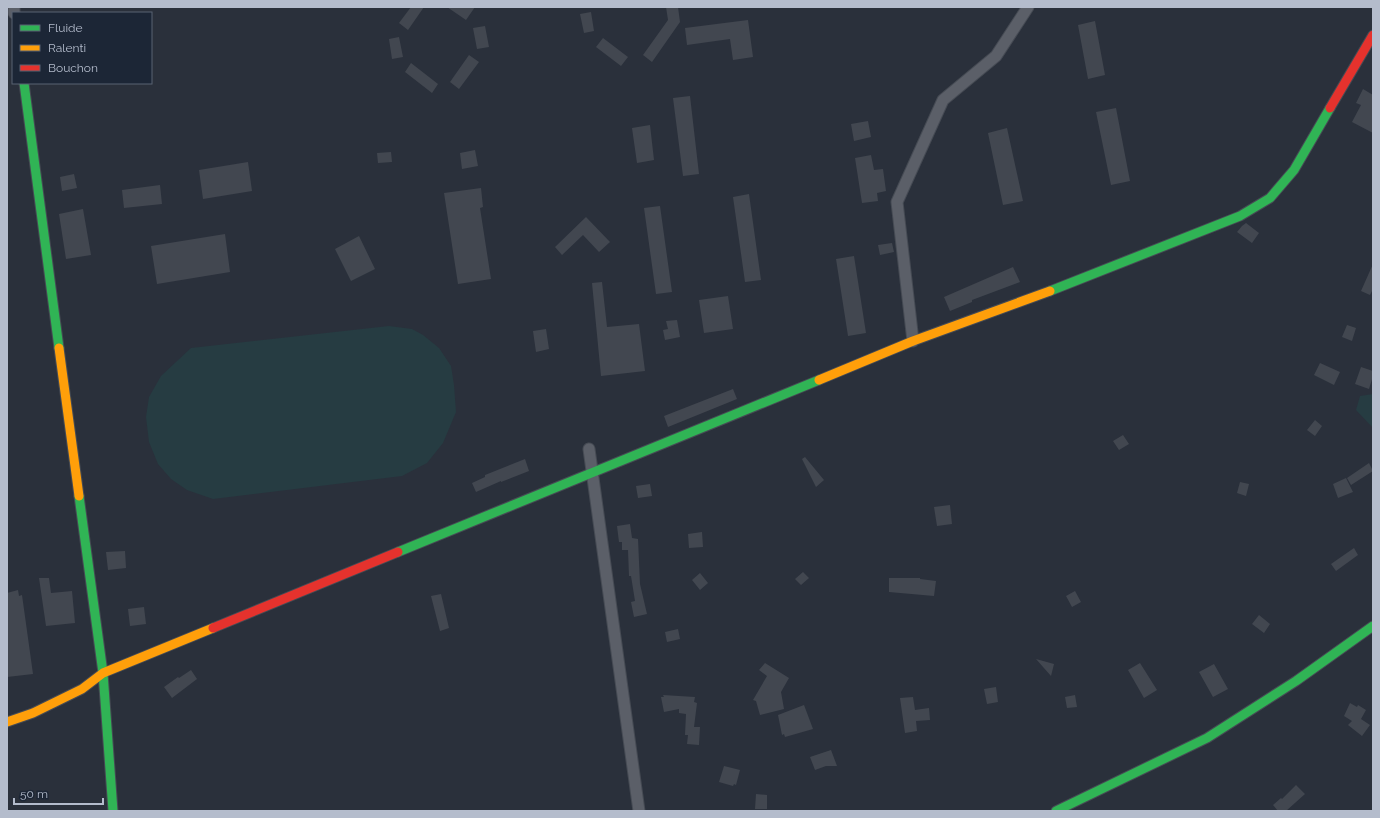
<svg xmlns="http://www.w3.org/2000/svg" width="1380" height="818" font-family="Raleway,sans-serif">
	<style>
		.green { fill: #263c42 }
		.building { fill: #424750 }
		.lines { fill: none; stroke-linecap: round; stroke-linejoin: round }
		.street-casing { stroke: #464b54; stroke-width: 13 }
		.fast-casing { stroke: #464b54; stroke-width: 11 }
		.slow-casing { stroke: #464b54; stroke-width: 11 }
		.jam-casing { stroke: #464b54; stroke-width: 11 }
		.street { stroke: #5b5f68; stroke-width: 11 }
		.fast { stroke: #30b455; stroke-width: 9 }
		.slow { stroke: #ff9f0a; stroke-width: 9 }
		.jam { stroke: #e5322d; stroke-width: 9 }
	</style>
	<rect width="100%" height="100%" fill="#2a303b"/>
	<path class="green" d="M389 326 412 329 423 335 439 348 451 366 454 385 456 412 443 443 427 463 402 476 213 499 187 490 171 479 158 464 149 442 146 417 149 397 161 376 191 348Z
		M1373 394V428L1356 410 1360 396Z"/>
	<path class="building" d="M411 7H424L408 30 399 23Z
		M447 7H475L466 20Z
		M666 7H678L680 22 652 62 643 55 668 20Z
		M591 12 594 31 584 33 580 14Z
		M748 20 753 57 733 60 730 39 687 45 685 28Z
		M1095 21 1105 75 1088 79 1078 25Z
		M485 26 489 47 477 49 473 28Z
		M399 37 403 57 392 59 389 39Z
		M603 38 628 57 621 66 596 47Z
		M469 55 479 62 459 89 450 82Z
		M411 63 438 84 432 93 405 72Z
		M1363 89 1373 95V133L1352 122 1361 105 1356 103Z
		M690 96 699 174 683 176 673 98Z
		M1116 108 1130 181 1111 185 1096 112Z
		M868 121 871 137 854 141 851 124Z
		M650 125 654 160 637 163 632 128Z
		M1007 128 1023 201 1003 205 988 133Z
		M475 150 478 166 462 169 460 153Z
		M391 152 392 162 378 163 377 153Z
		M871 155 874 170 883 169 886 191 877 193 878 201 862 203 855 158Z
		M248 162 252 191 203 199 199 170Z
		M74 174 77 188 62 191 60 177Z
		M160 185 162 204 124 208 122 190Z
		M481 188 483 207 480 208 491 279 458 284 444 193Z
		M749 194 761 280 745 282 733 197Z
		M660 206 672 292 656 294 644 208Z
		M83 209 91 255 66 259 59 214Z
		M586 217 610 242 599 252 583 235 562 255 555 247Z
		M1246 223 1259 233 1252 243 1237 232 1242 226Z
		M225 234 230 272 157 284 151 246Z
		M359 236 375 269 351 281 335 249Z
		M892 243 894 252 880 255 878 245Z
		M854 256 866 333 848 336 836 259Z
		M1373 264V289L1370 295 1361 291Z
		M1013 267 1020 282 972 300V302L950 311 944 297Z
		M602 282 607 327 639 324 645 371 601 376 592 283Z
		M728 296 733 329 704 333 699 300Z
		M677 320 680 337 665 340 663 330 668 329 666 321Z
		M1347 325 1356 328 1352 341 1342 337Z
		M546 329 549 349 536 352 533 331Z
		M1320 363 1340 372 1334 385 1314 375Z
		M1361 367 1373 371V376L1369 389 1355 384Z
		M733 389 737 399 668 427 664 416Z
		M1315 420 1322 426 1315 436 1307 430Z
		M1123 435 1129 444 1119 450 1113 441Z
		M805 457 824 480 816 487 802 459Z
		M525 459 529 471 501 482V481L476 492 472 483 485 477V475Z
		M1369 463 1373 471 1351 485 1347 478Z
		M1346 478 1353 492 1338 498 1333 484Z
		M1240 482 1249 484 1246 496 1237 493Z
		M650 484 652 496 638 498 636 486Z
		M950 505 952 524 937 526 934 507Z
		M630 524 632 538 638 539 640 584 647 614 634 617 631 602 635 601 631 576H629L628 550H622V542H619L617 526Z
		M702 532 703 547 689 548 688 534Z
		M1354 548 1358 555 1336 571 1331 564Z
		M125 551 126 568 108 570 106 552Z
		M803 572 809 578 801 585 795 579Z
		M700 573 708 583 700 590 692 580Z
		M39 578H49L51 593 72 591 75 623 46 626Z
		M889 578H920V579L936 581 934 596 889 592Z
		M18 590 19 596 22 595 33 674 7 677V593Z
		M1075 591 1081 602 1072 607 1066 596Z
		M441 594 449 628 440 631 431 596Z
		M144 607 146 624 130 626 128 609Z
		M1259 615 1270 624 1264 633 1252 624Z
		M678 629 680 639 667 642 665 632Z
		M1036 659 1054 664 1051 676Z
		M765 663 789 678 781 692 784 709 760 715 756 701 753 700 767 676 759 670Z
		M1140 663 1157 690 1144 698 1128 670Z
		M1214 664 1228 689 1213 697 1199 672Z
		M191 670 197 679 172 698 164 687 178 677 179 678Z
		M996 687 998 702 987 704 984 689Z
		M663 695 695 697 694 702 697 703 694 727H700L699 745 687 744 688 735H685L686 714 679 713V709L664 712 661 697H664Z
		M1075 695 1077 707 1067 708 1065 697Z
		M913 697 915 710 929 708 930 720 916 721 917 731 905 733 900 698Z
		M1350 703 1357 707 1358 705 1366 710 1361 719 1370 725 1362 736 1348 725 1352 721 1344 716Z
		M804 705 813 729 785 737 784 734 782 735 778 715Z
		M831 750 837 766H826L815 770 810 757Z
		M724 766 740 770 736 785 734 784 733 786 719 782Z
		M1296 785 1305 794 1286 811H1278L1273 805 1281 798 1282 799Z
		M756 794 767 795V809H755Z"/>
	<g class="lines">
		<defs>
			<path id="street" d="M14 7V13
				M913 341 897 202 943 100 996 56 1028 7
				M589 449 639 811"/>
			<path id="fast" d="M24 83 59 348
				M1050 291 1240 216 1270 198 1294 170 1330 108
				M79 496 103 673 113 811
				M398 552 819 380
				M1056 811 1207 738 1296 681 1373 626"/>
			<path id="slow" d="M59 348 79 496
				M819 380 913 341 1050 291
				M7 722 33 713 82 689 103 673 213 628"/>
			<path id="jam" d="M1330 108 1373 35
				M213 628 398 552"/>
		</defs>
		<use href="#street" class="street-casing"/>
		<use href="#fast" class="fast-casing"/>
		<use href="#slow" class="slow-casing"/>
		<use href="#jam" class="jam-casing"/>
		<use href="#street" class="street"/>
		<use href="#fast" class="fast"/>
		<use href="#slow" class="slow"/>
		<use href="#jam" class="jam"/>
	</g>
	<rect width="1380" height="818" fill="none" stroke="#b4bccc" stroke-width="16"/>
	<rect x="12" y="12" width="140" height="72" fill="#1c2636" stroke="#596272"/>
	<rect x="20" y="25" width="20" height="6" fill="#30b455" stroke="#596272"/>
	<text x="48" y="32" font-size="12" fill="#b4bccc">Fluide</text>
	<rect x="20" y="45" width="20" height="6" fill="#ff9f0a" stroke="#596272"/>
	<text x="48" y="52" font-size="12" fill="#b4bccc">Ralenti</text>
	<rect x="20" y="65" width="20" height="6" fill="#e5322d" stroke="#596272"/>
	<text x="48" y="72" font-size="12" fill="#b4bccc">Bouchon</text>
	<path d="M14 798v6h89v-6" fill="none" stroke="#b4bccc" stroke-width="2"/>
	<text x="20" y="798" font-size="12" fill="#b4bccc" stroke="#1c2636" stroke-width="3" paint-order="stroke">50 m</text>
</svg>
